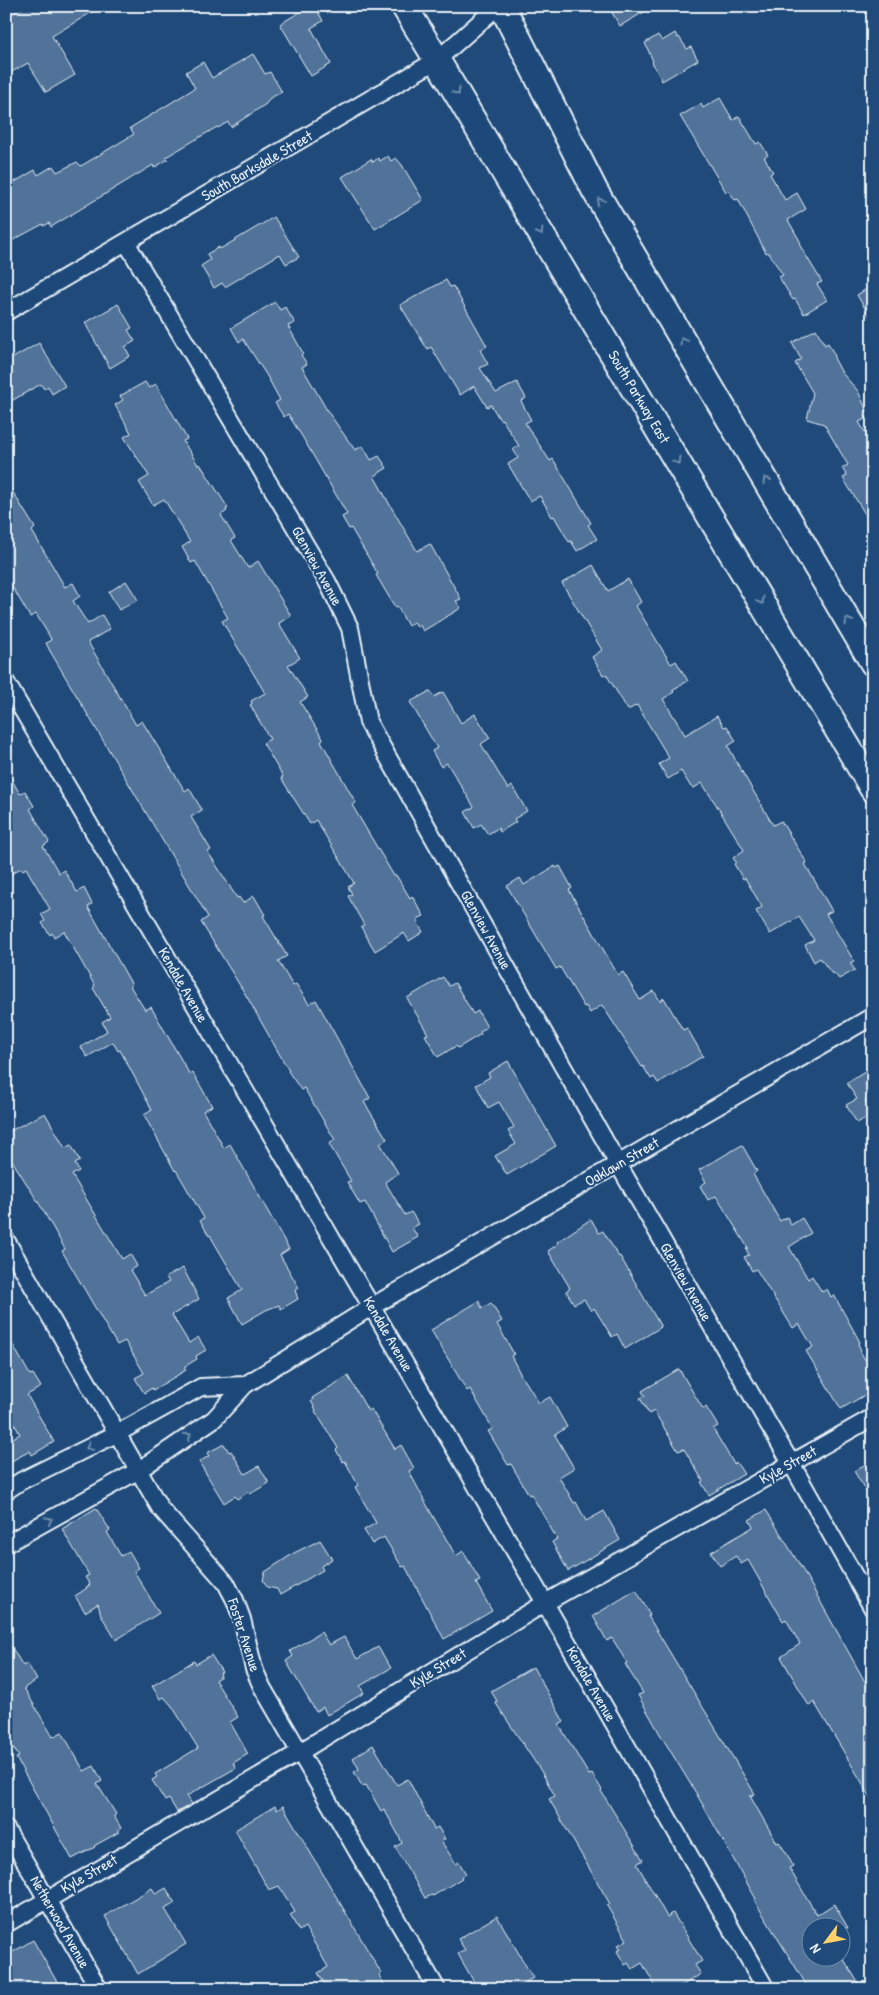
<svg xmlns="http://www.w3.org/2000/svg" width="879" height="1995" font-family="'Patrick Hand',sans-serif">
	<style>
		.building { fill: #517399; stroke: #e8f1f8 }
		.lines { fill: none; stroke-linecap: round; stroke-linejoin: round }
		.minor-casing { stroke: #e8f1f8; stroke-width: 20 }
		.primary-casing { stroke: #e8f1f8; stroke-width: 29 }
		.minor { stroke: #1f4a7a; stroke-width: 16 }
		.primary { stroke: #1f4a7a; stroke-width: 25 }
		.oneway { stroke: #6f8dac }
		.labels { text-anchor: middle; stroke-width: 4; stroke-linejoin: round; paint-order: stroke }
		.street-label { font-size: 15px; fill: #e8f1f8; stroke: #1f4a7a }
	</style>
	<rect width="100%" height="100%" fill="#1f4a7a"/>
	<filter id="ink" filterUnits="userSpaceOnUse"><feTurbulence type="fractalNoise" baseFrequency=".02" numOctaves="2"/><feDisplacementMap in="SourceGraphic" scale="10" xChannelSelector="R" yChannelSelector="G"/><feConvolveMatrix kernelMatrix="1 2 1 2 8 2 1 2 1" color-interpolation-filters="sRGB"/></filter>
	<g filter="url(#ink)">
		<path class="building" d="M26 6H102L52 36 75 75 46 92 28 63 6 75V18Z
			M310 6H315L323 21 311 28 331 64 311 76 280 24Z
			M608 6H654L620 26Z
			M675 33 678 38 679 37 687 49 691 47 698 60 662 81 652 62 653 61 645 43 658 35 662 41Z
			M253 54 265 74 270 72 282 92 270 98 266 104 231 127 228 122 218 128 217 127 166 157 168 159 154 168 153 165 51 227 49 223 44 226 43 224 6 244V187L35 170 38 175 53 166 57 172 77 162 81 166 134 134 130 128 195 88 186 72 203 62 212 78Z
			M720 98 733 120 739 116 756 144 760 142 768 155 764 157 773 172 770 174 785 200 797 193 806 209 788 220 801 243 799 244 822 282 817 284 827 300 804 314 795 299 793 300 779 277 783 275 768 252 766 253 738 199 735 200 729 191 726 192 680 116 701 104 703 108Z
			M388 156 391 161 396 158 402 165 423 200 375 229 342 177 371 159 373 162 378 158 380 161Z
			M274 217 299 257 286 264 280 254 225 287 222 283 214 288 201 266 210 260 207 254 219 247 220 249Z
			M446 280 450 287 453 286 487 346 480 350 488 364 480 368 496 393 517 382 526 398 521 401 531 420 525 423 550 461 553 459 591 523 588 525 597 539 577 551 571 541 569 542 554 516 552 517 540 496 530 501 508 464 518 458 513 449 519 446 502 419 500 420 491 405 487 407 474 386 460 395 431 347 428 349 424 344 400 305Z
			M873 285V322L857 295Z
			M275 302 280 310 285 307 295 323 288 326 303 353 301 355 307 364 302 367 328 412 355 450 363 446 371 460 379 456 387 468 374 476 390 505 417 551 430 544 461 599 456 601 461 608 423 631 420 625 417 627 414 622 408 626 397 606 395 607 376 575 378 574 351 528 349 529 342 517 347 514 303 438 288 414 284 417 275 403 280 400 267 376 243 339 239 342 231 328Z
			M118 304 132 328 128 330 135 341 125 347 130 356 110 368 85 323Z
			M816 329 825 345 828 343 835 356 834 358 842 373 858 391 867 411 864 413 867 418 859 422 873 445V527L843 478 847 476 842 468 848 465 824 424 807 419 813 393 795 363 801 359 792 343Z
			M39 343 65 386 52 394 48 386 44 389 41 384 6 404V362Z
			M145 382 149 388 156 384 187 439 183 441 198 465 200 464 228 508 226 509 227 511 221 515 235 538 231 540 248 568 258 561 291 616 279 623 300 658 288 665 308 697 300 702 323 739 321 741 356 803 352 805 394 876 396 875 410 898 412 896 424 916 417 919 419 922H417L423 932 409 941 404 933 375 951 361 927 364 925 348 896 352 894 348 887 354 883 316 820 310 824 281 778 283 777 263 743 270 739 250 705 252 704 251 701 265 693 222 621 228 618 195 561 191 563 182 547 190 542 164 499 153 505 139 482 149 476 124 437 131 433 115 405 123 400 120 396Z
			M6 481 35 528 32 531 65 587 73 583 80 596 73 601 88 624 102 615 110 629 88 642 136 725 142 721 185 791 189 788 202 810 191 817 211 850 208 852 237 898 239 897 243 903 254 896 265 915 263 916 287 956 278 961 293 986 296 984 309 1004 316 1000 370 1098 364 1102 387 1139 380 1143 398 1173 385 1182 405 1215 411 1212 419 1224 412 1228 418 1237 392 1252 365 1202 360 1204 347 1182 351 1181 329 1144 335 1140 304 1088 301 1090 288 1071H289L247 997 201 922 208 917 50 651 46 643 51 640 50 637 36 614 30 617 6 576Z
			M593 565 608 591 628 579 641 602 636 606 671 664 676 661 688 681 672 690 674 692 663 699 685 735 717 716 724 727 727 726 736 741 728 746 737 763 773 825 781 821 807 863 805 864 832 911 826 914 854 961 850 963 855 970 839 979 834 973 832 974 820 958 814 962 805 945 814 940 799 917 770 934 756 911 762 907 745 878 743 879 734 864 736 862 733 858 744 850 717 806 702 783 694 788 691 787 681 771 668 779 659 764 669 758 637 705 628 710 606 674 603 675 592 657 602 650 562 583Z
			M126 581 138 600 119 610 109 592Z
			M430 691 434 697 443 692 461 723 475 714 490 738 481 744 508 789 512 786 527 811 514 819 516 822 500 832 498 828 488 834 481 824 474 828 465 812 474 807 447 763 441 767 432 751 437 748 410 702Z
			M6 770 20 794 25 791 34 806 30 809 49 842 43 846 59 873 64 870 77 892 84 888 92 904 88 907 132 985 130 986 145 1010 151 1007 190 1075 193 1073 212 1106 203 1111 224 1148 230 1144 289 1249 280 1255 299 1288 295 1290 298 1299 281 1309 279 1305 266 1310 242 1324 228 1298 242 1290 215 1244 210 1235 209 1236 200 1220 204 1218 176 1170 175 1171 144 1115 152 1110 120 1050 118 1051 113 1042 87 1057 81 1047 107 1031 102 1022 110 1017 93 988 95 986 64 931 54 937 52 933 50 935 42 923 45 921 41 914 50 909 26 868 23 870 21 868 6 877Z
			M555 866 556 868 560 866 572 888 569 890 618 975 623 972 640 1000 654 991 660 1001 664 998 683 1030 687 1028 703 1056 658 1083 654 1077 651 1079 643 1066 642 1067 602 1005 590 1013 586 1006 584 1007 560 967 556 969 507 886 520 878 524 885Z
			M443 977 449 986 455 983 473 1014 478 1011 487 1027 480 1032 481 1034 458 1048 456 1046 438 1057 425 1035 428 1034 407 998Z
			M508 1061 556 1146 507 1175 495 1156 516 1144 508 1131 514 1127 499 1102 488 1108 476 1085 490 1077 488 1073Z
			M873 1067V1097L865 1101 873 1114 857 1123 846 1105 857 1099 847 1083Z
			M45 1113 65 1148 71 1145 80 1161 75 1164 79 1171 72 1175 122 1259 130 1254 137 1266 130 1270 145 1295 169 1282 166 1277 183 1268 199 1299 172 1315 189 1343 198 1337 206 1350 196 1356 197 1359 184 1367 186 1370 153 1390 152 1388 144 1393 135 1378 144 1373 125 1341 117 1345 62 1251 65 1249 40 1205 6 1151V1133Z
			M742 1145 757 1171 753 1174 780 1221 787 1217 791 1225 802 1218 811 1233 789 1247 808 1279 812 1276 822 1292 827 1289 831 1297 834 1295 860 1342 858 1344 861 1350 860 1351 873 1373V1390L841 1409 806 1351 813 1347 799 1324 793 1328 756 1269 752 1271 744 1257 749 1255 746 1249 748 1248 716 1196 708 1200 700 1186 706 1182 699 1170Z
			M591 1219 599 1233 603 1231 619 1257 620 1256 661 1327 625 1349 617 1334 612 1337 594 1308 591 1311 584 1299 574 1304 566 1291 570 1288 548 1251 558 1244 557 1242Z
			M479 1301 482 1308 491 1303 502 1321 497 1324 514 1354 511 1356 523 1379H524L539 1403 550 1397 567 1427 555 1435 574 1468 559 1477 574 1503 576 1502 586 1521 604 1511 620 1540 568 1571 552 1542 557 1539 531 1494 529 1495 511 1464 508 1465 488 1431 493 1429 470 1389 467 1391 431 1330Z
			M6 1333 30 1375 33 1374 41 1387 27 1395 54 1442 32 1455 30 1451 6 1464V1442L20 1434 6 1409Z
			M679 1369 703 1409 706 1407 718 1426 713 1429 734 1464 736 1462 744 1474 709 1495 701 1482 703 1481 684 1449 678 1451 654 1411 649 1414 640 1398 645 1396 642 1391Z
			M348 1376 368 1411 371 1409 395 1449 401 1445 414 1468 409 1471 430 1511 456 1556 463 1551 480 1581 476 1583 492 1611 444 1639 405 1566 402 1567 384 1537 372 1544 364 1530 376 1523 355 1487 358 1485 345 1461 343 1462 336 1450 338 1448 315 1411 316 1410 311 1401 313 1400 312 1398Z
			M224 1444 229 1452 231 1451 245 1474 259 1466 269 1483 250 1494 248 1492 237 1499 235 1496 224 1503 199 1462 209 1456 207 1453Z
			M866 1464 873 1473V1503L854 1471Z
			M96 1508 110 1530 107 1532 121 1556 129 1551 139 1568 134 1571 159 1613 116 1640 101 1615 98 1604 85 1612 75 1596 87 1588 86 1587 90 1585 85 1577 89 1575 62 1529Z
			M766 1510 801 1567 868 1687 873 1684V1801L814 1702 809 1706 781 1657 800 1644 786 1619 783 1621 748 1560 741 1564 736 1556 720 1566 711 1552 753 1527 749 1520Z
			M320 1540 332 1559 321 1566 323 1570 280 1595 277 1589 267 1587 263 1580 265 1572 294 1553Z
			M636 1590 647 1609 650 1616H648L755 1794 750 1796 777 1843 779 1842 787 1854 793 1866 789 1868 817 1915 834 1904 848 1928H812V1958H843L862 1989H809L754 1900 756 1899 696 1793 660 1734 638 1695 643 1693 625 1664 627 1663 612 1638 607 1641 593 1616Z
			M321 1632 329 1645 344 1637 357 1659 378 1647 391 1668 360 1686 364 1693 327 1715 323 1707 316 1712 286 1661 293 1656 290 1651Z
			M6 1638 23 1666 27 1663 37 1680 24 1688 53 1737 62 1732 84 1771 94 1766 102 1781 97 1784 116 1814 114 1816 121 1828 118 1830 119 1832 94 1846 95 1847 72 1859 16 1758 19 1757 6 1736Z
			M211 1655 222 1672 220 1673 221 1676 215 1680 238 1717 230 1722 248 1754 233 1763 236 1768 187 1796 192 1804 177 1812 169 1799 165 1801 152 1780 157 1777 155 1774 198 1748 172 1706 164 1697 160 1699 152 1686 194 1661 196 1664Z
			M533 1667 564 1722 559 1725 589 1775 592 1774 602 1790 601 1791 643 1860 637 1864 667 1917 673 1913 702 1961 695 1965 701 1974 676 1989H657L642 1963 632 1969 628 1963 625 1965 617 1951 621 1949 618 1945 627 1940 607 1906 610 1904 549 1799 555 1796 541 1771 495 1702 497 1701 491 1691Z
			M373 1745 397 1785 408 1779 434 1829 438 1827 445 1839 441 1841 456 1864 459 1862 466 1874 461 1877 462 1878 433 1896 432 1895 425 1898 395 1847 402 1843 399 1836 384 1809 381 1811 366 1785 362 1786 354 1772 359 1769 353 1758Z
			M275 1806 277 1810 283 1806 360 1937 381 1973 379 1975 387 1989H328L318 1973 328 1967 305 1927 299 1931 290 1915 295 1912 279 1886 269 1890 235 1830Z
			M152 1888 156 1894 166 1888 175 1903 165 1909 186 1944 138 1974 105 1916Z
			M497 1916 533 1978 514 1989H478L458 1954 465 1950 458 1939Z
			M33 1940 61 1989H6V1956Z"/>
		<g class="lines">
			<defs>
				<path id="minor" d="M126 242 327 581 350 628 368 722 618 1164 791 1463 873 1609
					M6 312 437 60 498 6
					M6 682 545 1603 766 1989
					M6 1240 160 1508 226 1583 235 1600 242 1619 254 1669 262 1687 437 1989
					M6 1491 21 1481 118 1433 201 1387 245 1385
					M6 1544 139 1470 214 1419 245 1385 371 1307 873 1016
					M6 1829 99 1989
					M6 1924 300 1752 545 1603 873 1417"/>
				<path id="primary" d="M404 6 437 60 873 789
					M502 6 595 191 873 663"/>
			</defs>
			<use href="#minor" class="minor-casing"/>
			<use href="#primary" class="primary-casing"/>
			<use href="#minor" class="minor"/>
			<use href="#primary" class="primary"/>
		</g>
		<defs><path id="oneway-chevron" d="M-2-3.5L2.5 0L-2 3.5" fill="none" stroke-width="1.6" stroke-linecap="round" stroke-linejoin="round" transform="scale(1.25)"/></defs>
		<g class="oneway">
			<use href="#oneway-chevron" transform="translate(457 92) rotate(59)"/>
			<use href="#oneway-chevron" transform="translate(600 201) rotate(-121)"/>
			<use href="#oneway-chevron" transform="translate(540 232) rotate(59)"/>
			<use href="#oneway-chevron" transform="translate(683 341) rotate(-121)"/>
			<use href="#oneway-chevron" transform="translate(677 461) rotate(59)"/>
			<use href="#oneway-chevron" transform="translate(766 480) rotate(-120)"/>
			<use href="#oneway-chevron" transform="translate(761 601) rotate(59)"/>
			<use href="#oneway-chevron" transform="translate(848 621) rotate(-120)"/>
			<use href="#oneway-chevron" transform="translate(188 1436) rotate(-34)"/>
			<use href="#oneway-chevron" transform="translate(89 1447) rotate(154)"/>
			<use href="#oneway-chevron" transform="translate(49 1520) rotate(-29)"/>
		</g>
	</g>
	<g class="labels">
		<g class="street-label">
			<text transform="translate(257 166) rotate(-30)" y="5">South Barksdale Street</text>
			<text transform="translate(639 397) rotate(59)" y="5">South Parkway East</text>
			<text transform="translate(317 566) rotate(61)" y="5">Glenview Avenue</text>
			<text transform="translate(486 930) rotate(61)" y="5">Glenview Avenue</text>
			<text transform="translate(183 985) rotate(60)" y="5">Kendale Avenue</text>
			<text transform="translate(622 1162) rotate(-30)" y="5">Oaklawn Street</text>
			<text transform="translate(686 1282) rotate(60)" y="5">Glenview Avenue</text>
			<text transform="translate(388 1334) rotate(60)" y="5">Kendale Avenue</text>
			<text transform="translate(788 1465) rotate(-29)" y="5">Kyle Street</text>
			<text transform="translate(244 1635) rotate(72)" y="5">Foster Avenue</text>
			<text transform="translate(438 1668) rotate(-31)" y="5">Kyle Street</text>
			<text transform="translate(591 1684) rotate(60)" y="5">Kendale Avenue</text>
			<text transform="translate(89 1874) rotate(-30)" y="5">Kyle Street</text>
			<text transform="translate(60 1922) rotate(60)" y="5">Netherwood Avenue</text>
		</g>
	</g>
	<rect width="879" height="1995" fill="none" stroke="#1f4a7a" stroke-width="25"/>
	<rect x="12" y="12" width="854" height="1970" fill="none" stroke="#e8f1f8" stroke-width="2" filter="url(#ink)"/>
	<g transform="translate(826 1942) rotate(238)"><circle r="24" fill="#1f4a7a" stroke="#6f8dac"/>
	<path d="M0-4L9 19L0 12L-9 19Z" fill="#ffd166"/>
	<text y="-8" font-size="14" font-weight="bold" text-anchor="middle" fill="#e8f1f8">N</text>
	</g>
</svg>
